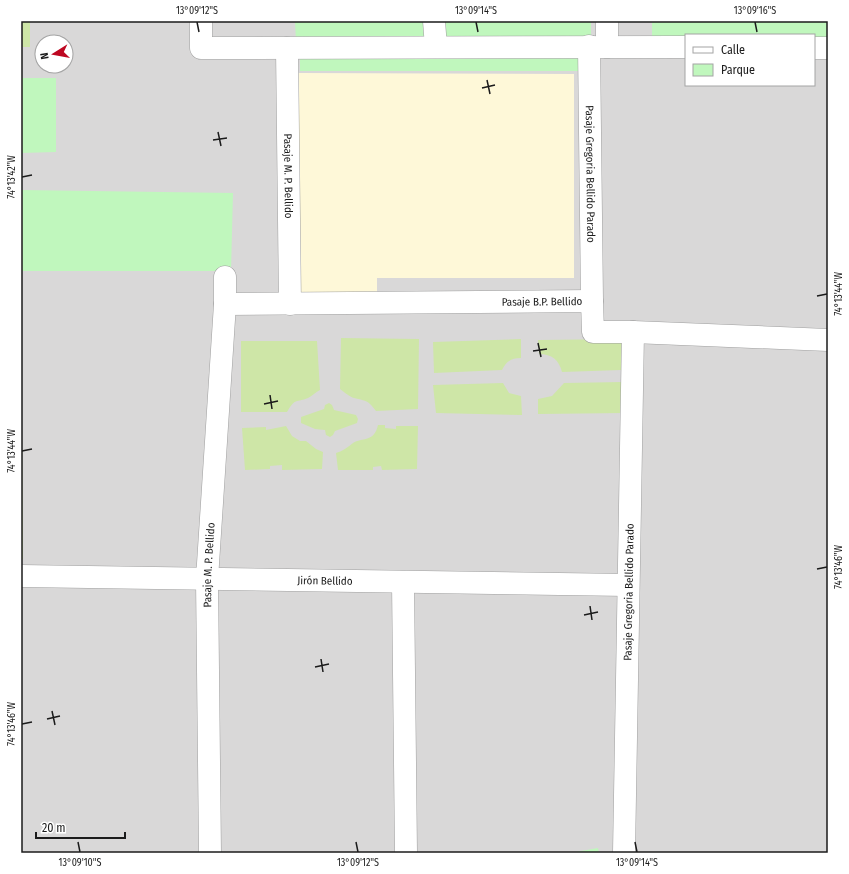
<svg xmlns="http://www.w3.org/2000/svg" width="849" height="874" font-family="'Fira Sans Condensed',sans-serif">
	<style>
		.residential { fill: #d9d8d8; fill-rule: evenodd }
		.education { fill: #fef8d8 }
		.grass { fill: #cee6a7 }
		.park { fill: #c0f7bd }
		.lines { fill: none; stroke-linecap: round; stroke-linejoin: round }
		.minor-casing { stroke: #9f9f9f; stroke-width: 23 }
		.minor { stroke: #fff; stroke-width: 22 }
		.ticks { fill: none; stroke: #1b1b1b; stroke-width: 1.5 }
		.labels { text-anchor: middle; stroke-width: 3.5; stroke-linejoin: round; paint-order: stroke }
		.street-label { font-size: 11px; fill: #1b1b1b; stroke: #fff }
		.neatline { fill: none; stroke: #1b1b1b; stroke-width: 1.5 }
		.ticks-label { font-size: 10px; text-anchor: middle; fill: #1b1b1b }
	</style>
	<rect width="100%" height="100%" fill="#ece6e0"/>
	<path class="residential" d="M21 21H828V853H21ZM686 35H814V85H686ZM42 42H66V66H42Z"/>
	<path class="education" d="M298 73 574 74V278H377V299H297Z"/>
	<path class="grass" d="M21 21H30V47H21Z
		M21 299 23 559H21Z
		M341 338 419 339 418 409 376 411C368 400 366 401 354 398 350 397 344 392 340 389Z
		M521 339V358C512 358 506 361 502 370L434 373 433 342Z
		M623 339 621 370 562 372C559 360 552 354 539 354L538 340Z
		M241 341H317L320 390C316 392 312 396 308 398 296 403 296 397 287 412H241Z
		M623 382 625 413 538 414V399L552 396 564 383Z
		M503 383 509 393 521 396 522 415 436 413 433 385Z
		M329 403 332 405 334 410 356 415 358 419 357 423 335 431 333 435 330 437 326 435 325 430 315 429 301 423V417L324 409 325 405Z
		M378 425H385V428L396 429V426H418L417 469 382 470 381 466 373 467V470H338L336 453C343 451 348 447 353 443 362 437 374 443 378 425Z
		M286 426 292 436 300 441H306L316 449 323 452 322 469 282 470V465L270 466V469L245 470 242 428 266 427V430Z"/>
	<path class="park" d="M295 21H429V43L296 42Z
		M652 21H828V46H814V35H686V44H652Z
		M441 22H591V41H441Z
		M300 55 581 56V71H300Z
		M21 78H56V152L21 153Z
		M21 190 233 193 231 271H21Z
		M598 848 599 853H570Z"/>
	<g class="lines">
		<defs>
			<g id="minor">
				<path d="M201 21V48L686 47"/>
				<path d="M434 21 436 47"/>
				<path id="s1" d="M589 46 592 301"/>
				<path d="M607 47V21"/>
				<path id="s2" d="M287 48 290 304"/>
				<path d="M814 48H828"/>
				<path id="s3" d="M225 304 592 301 593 332H633L828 340"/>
				<path id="s4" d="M21 576 628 585"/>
				<path d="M403 582 406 853"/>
				<path id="s5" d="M210 853 207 579 225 304V277"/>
				<path id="s6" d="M624 853 633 332"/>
			</g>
		</defs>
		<use href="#minor" class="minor-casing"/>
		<use href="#minor" class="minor"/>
	</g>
	<path class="ticks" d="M197 22 199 32M476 22 478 32M755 22 757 32M487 80 490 94M482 88 495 85M218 132 221 146M213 140 227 138M22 177 32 175M817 296 827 294M538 343 541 357M533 351 547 349M270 395 272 409M264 404 278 401M22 451 32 449M817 569 827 567M590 606 592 620M584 615 598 612M321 659 323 672M315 667 329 664M52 711 55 725M47 719 60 716M22 724 32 722M78 842 80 852M356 842 358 852M635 842 637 852"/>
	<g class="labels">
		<g class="street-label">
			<text dy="4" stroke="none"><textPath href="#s1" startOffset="128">Pasaje Gregoria Bellido Parado</textPath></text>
			<text dy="4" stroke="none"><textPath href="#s2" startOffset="128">Pasaje M. P. Bellido</textPath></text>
			<text dy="4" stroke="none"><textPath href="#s3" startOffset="317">Pasaje B.P. Bellido</textPath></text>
			<text dy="4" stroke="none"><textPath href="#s5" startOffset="288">Pasaje M. P. Bellido</textPath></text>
			<text dy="4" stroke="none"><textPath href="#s4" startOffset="304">Jirón Bellido</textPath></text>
			<text dy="4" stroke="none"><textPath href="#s6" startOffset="261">Pasaje Gregoria Bellido Parado</textPath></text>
		</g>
	</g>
	<rect width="849" height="874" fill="none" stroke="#ffffff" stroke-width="44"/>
	<rect x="685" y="34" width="130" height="52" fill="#ffffff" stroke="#a4a4a4"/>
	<rect x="693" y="47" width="20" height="6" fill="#ffffff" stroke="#a4a4a4"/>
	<text x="721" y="54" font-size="12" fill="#1b1b1b">Calle</text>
	<rect x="693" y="64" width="20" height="12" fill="#c0f7bd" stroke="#a4a4a4"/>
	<text x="721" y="74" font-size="12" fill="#1b1b1b">Parque</text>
	<g transform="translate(54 54) rotate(259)"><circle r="19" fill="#ffffff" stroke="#a4a4a4"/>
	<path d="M0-3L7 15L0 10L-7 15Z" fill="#be0721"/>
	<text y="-6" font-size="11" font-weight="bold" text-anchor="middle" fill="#1b1b1b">N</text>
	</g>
	<path d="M36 832v6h89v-6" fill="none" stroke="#1b1b1b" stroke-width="2"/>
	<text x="42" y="832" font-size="12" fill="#1b1b1b" stroke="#ffffff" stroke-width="3" paint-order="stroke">20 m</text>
	<rect x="22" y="22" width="805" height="830" class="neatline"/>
	<g class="ticks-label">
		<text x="197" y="14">13°09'12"S</text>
		<text x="476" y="14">13°09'14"S</text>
		<text x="755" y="14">13°09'16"S</text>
		<text transform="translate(11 177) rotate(-90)" y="4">74°13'42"W</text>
		<text transform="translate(838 294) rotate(-90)" y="4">74°13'44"W</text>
		<text transform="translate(11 451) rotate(-90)" y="4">74°13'44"W</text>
		<text transform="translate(838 567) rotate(-90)" y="4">74°13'46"W</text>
		<text transform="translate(11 724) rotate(-90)" y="4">74°13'46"W</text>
		<text x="80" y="866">13°09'10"S</text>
		<text x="358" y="866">13°09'12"S</text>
		<text x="637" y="866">13°09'14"S</text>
	</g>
</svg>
